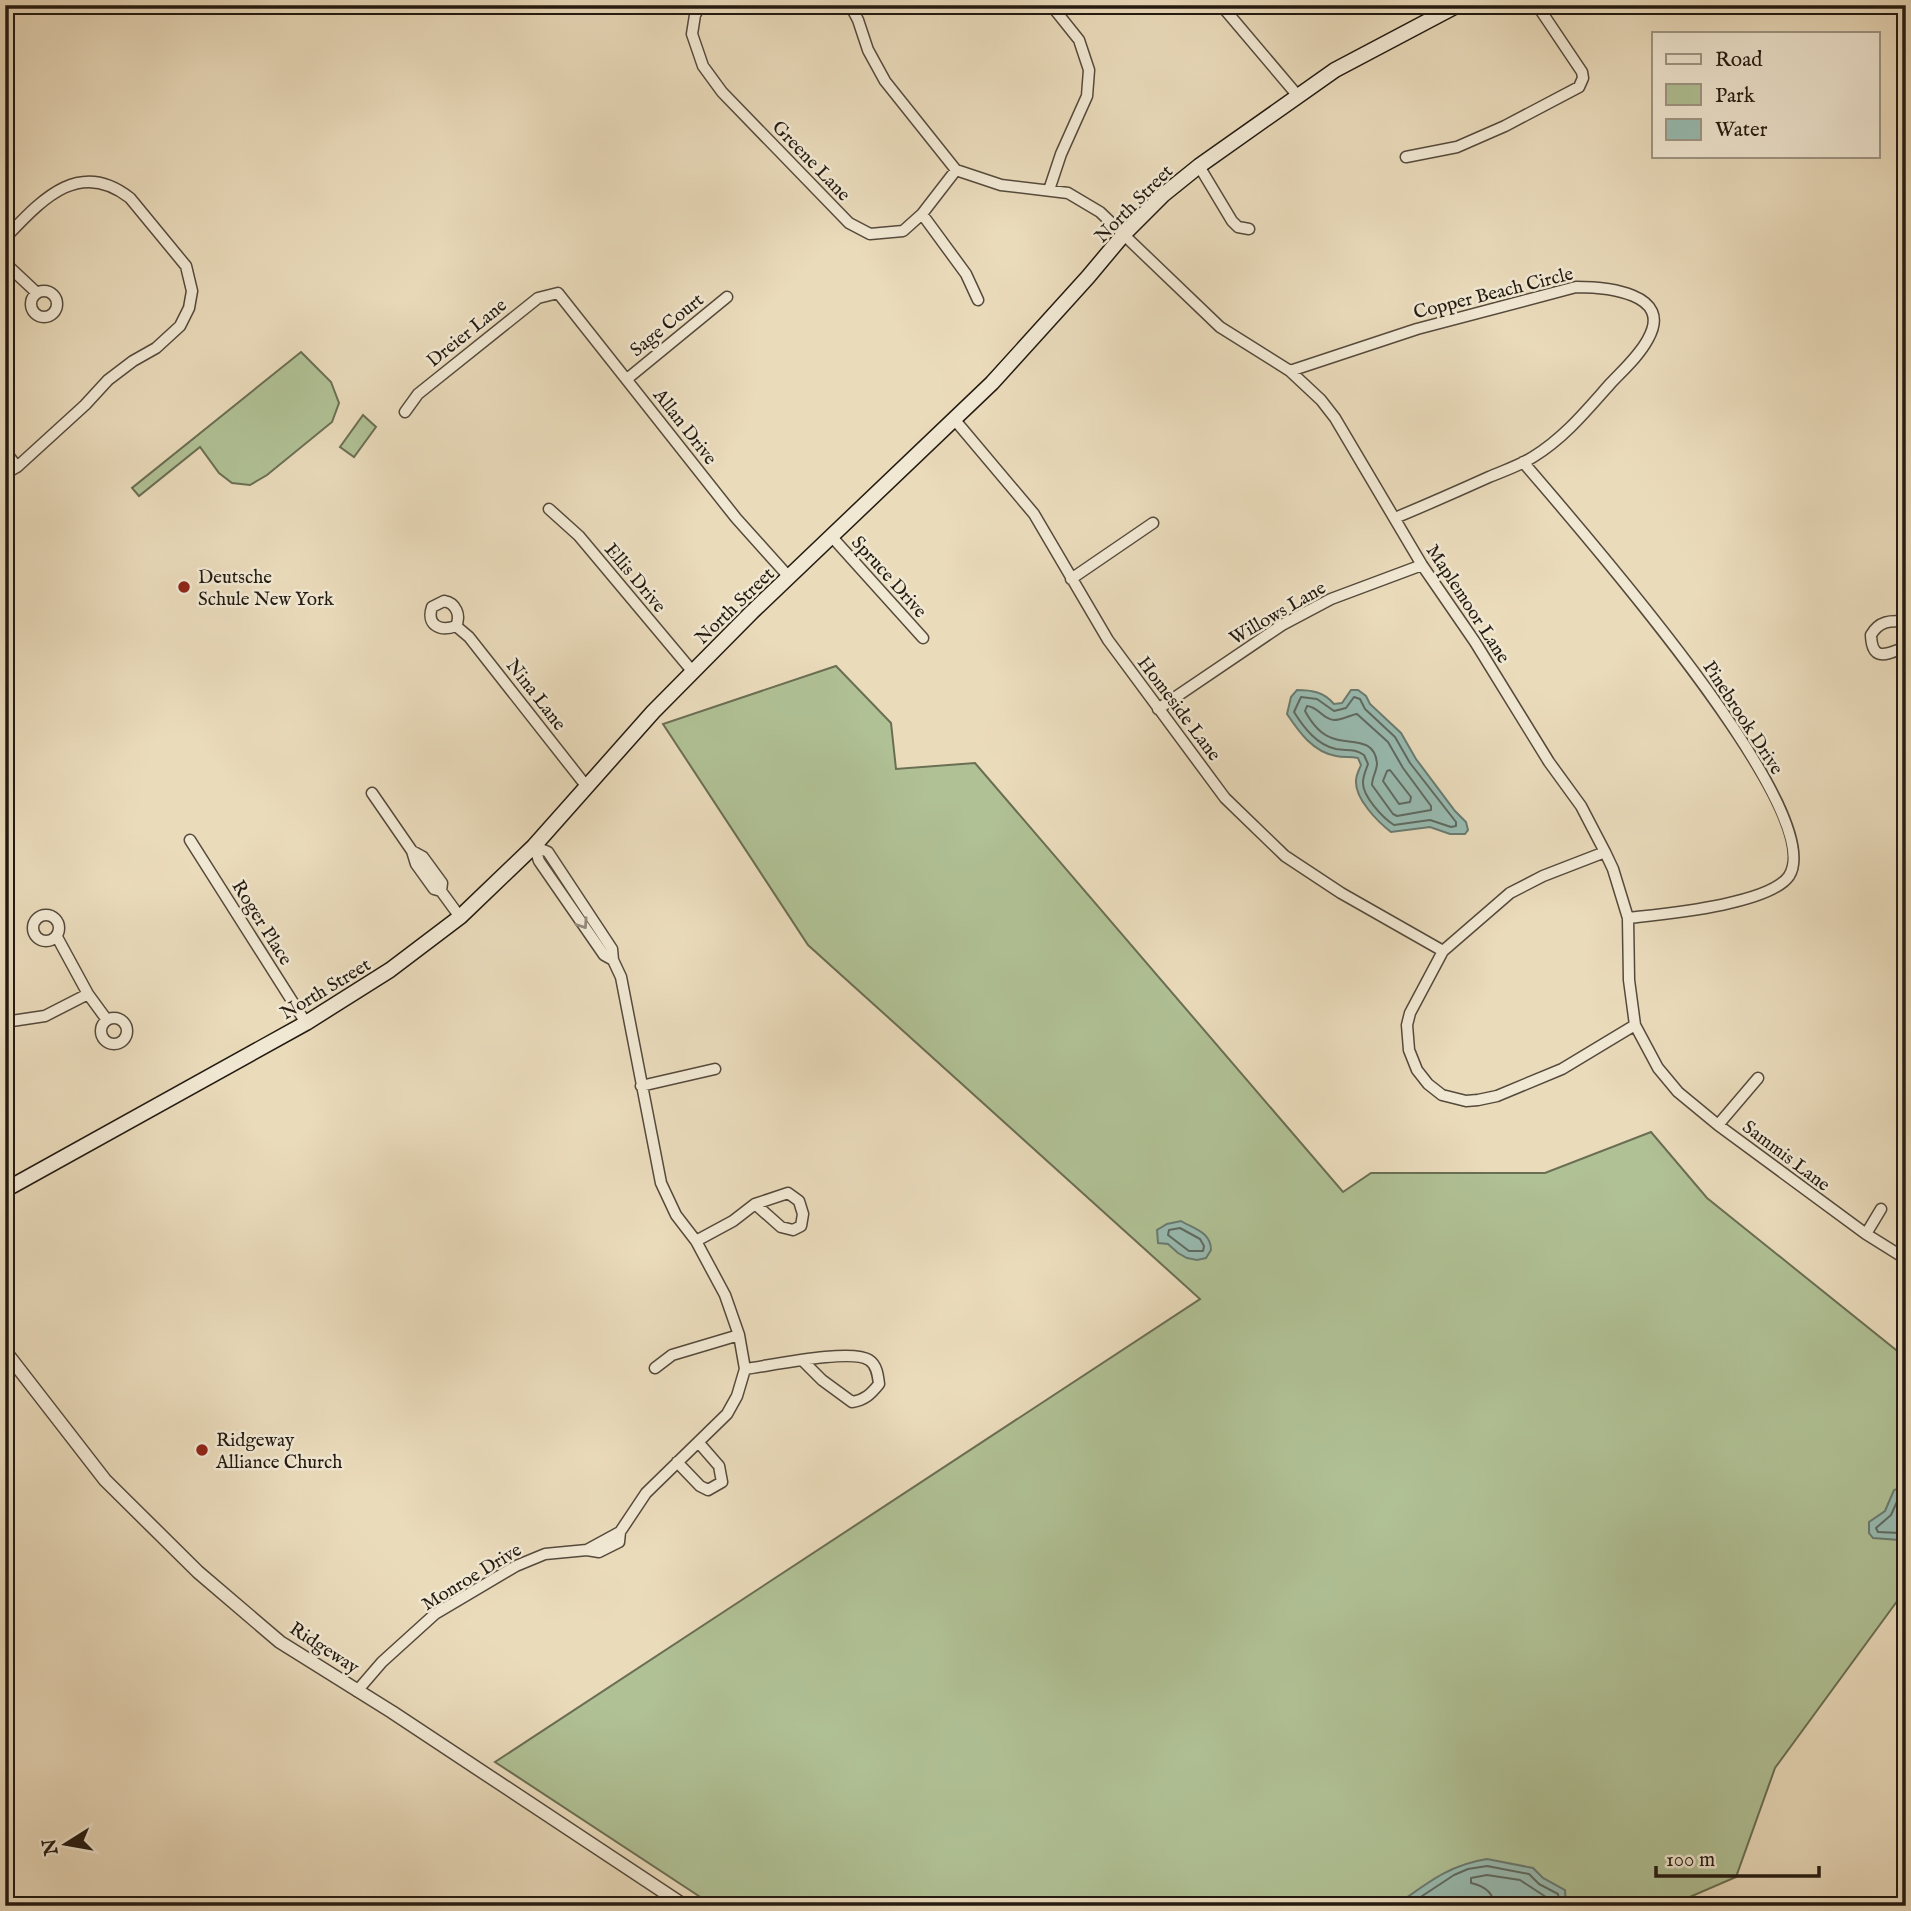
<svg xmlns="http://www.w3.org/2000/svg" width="1911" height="1911" font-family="'IM FELL English',serif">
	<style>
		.green { fill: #b0c195; stroke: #6a6e53; stroke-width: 2 }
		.water { fill: #98bbb1; stroke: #697b71; stroke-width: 2 }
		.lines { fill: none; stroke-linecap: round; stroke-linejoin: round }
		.shore { stroke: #5e6a61; stroke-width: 2 }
		.minor-casing { stroke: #554a3c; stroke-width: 13 }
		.tertiary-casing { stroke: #554a3c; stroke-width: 15 }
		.secondary-casing { stroke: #231a11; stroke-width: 17 }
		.minor { stroke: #f1e8d3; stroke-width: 10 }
		.tertiary { stroke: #f1e8d3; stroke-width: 12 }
		.secondary { stroke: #f1e8d3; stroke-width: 14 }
		.oneway { stroke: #948b7c }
		.poi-dot { fill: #8f2418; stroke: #f1e8d3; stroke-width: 2.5 }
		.labels { text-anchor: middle; stroke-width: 5; stroke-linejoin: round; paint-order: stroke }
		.street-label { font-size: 19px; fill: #231a11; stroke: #f1e8d3 }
		.poi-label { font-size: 19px; fill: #231a11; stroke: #f1e8d3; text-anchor: start }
	</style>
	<rect width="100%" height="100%" fill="#eadbbb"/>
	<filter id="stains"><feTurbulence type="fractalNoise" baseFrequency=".00286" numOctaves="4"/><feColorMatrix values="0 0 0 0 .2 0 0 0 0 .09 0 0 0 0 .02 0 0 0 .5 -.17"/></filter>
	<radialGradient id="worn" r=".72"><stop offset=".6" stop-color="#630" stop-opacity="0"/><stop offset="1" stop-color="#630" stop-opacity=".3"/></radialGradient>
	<path class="green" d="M301 352 331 382 339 403 332 422 267 475 250 485 232 483 219 473 200 447 139 496 132 488Z
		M363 415 376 427 354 457 340 447Z
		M836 666 891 723 896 769 975 763 1343 1192 1371 1173H1545L1651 1132 1707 1198 1906 1358V1589L1775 1768 1736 1877 1669 1906H714L495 1762 1200 1299 808 945 663 724Z"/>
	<path class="water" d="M1297 690C1312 690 1324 692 1334 704L1342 703 1351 690H1358L1366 696 1370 704 1401 733 1416 759 1455 811 1466 822 1468 830 1465 834H1450L1430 827 1391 832C1378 822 1355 799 1356 781 1356 775 1359 770 1361 765L1358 758C1350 756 1344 758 1336 756 1313 752 1299 732 1287 714L1291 697Z
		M1181 1221C1194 1229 1211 1232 1211 1250L1206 1258 1197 1260 1187 1258 1178 1253 1168 1244 1158 1243 1157 1230 1167 1224Z
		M1906 1486V1547L1899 1540 1873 1538 1869 1533V1522L1885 1511 1894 1490Z
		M1487 1859 1533 1868 1543 1878 1565 1890 1566 1906H1481L1472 1900H1460L1457 1906H1395C1426 1884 1448 1865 1487 1859Z"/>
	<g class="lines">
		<path class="shore" d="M1301 697 1317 699 1334 711 1346 708 1354 697 1360 699 1365 709 1395 737 1410 763 1456 822V826L1451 827 1430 820 1394 825C1383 818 1362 796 1363 782 1363 776 1366 770 1368 764L1364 755C1354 748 1347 751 1336 749 1317 745 1304 728 1294 712Z
			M1307 706C1319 707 1322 719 1334 720 1342 720 1350 715 1357 714L1388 742 1403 768 1431 806V810L1397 816 1393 814 1372 785C1372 777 1377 771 1377 763 1374 736 1349 745 1332 738 1320 734 1311 722 1305 711Z
			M1390 770 1411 797 1410 802 1399 804 1383 781 1387 771Z
			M1180 1228 1200 1239 1204 1246 1203 1251H1189L1168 1235 1169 1230Z
			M1906 1493 1900 1495 1891 1515 1876 1528 1878 1532 1900 1533 1906 1536
			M1407 1906 1454 1875 1468 1869 1487 1866 1529 1874 1539 1884 1558 1894 1560 1906
			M1494 1906C1494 1892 1484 1886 1471 1883V1878L1487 1875 1520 1880 1549 1899 1551 1906"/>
		<defs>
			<path id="minor" d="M701 5 695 15 692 34 703 66 722 92 849 223 870 234 903 231 922 214 956 170
				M850 5 858 20 868 50 885 81 956 170 1001 185 1068 193 1100 212 1220 327 1290 371 1321 400 1335 418 1422 565 1475 642 1549 762 1581 806 1605 852 1613 869 1628 918 1629 980 1635 1025 1658 1068 1678 1092 1718 1125 1866 1234 1906 1259
				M1221 5 1298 96
				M1406 157 1457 147 1505 126 1579 87 1583 78 1582 72 1537 5
				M1199 166 1232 221 1238 227 1249 229
				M1049 190 1061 154 1087 96 1089 70 1079 40 1051 5
				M922 214 966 274 978 300
				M5 238C40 202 78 157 130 198L186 266 192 291 189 308 180 326 156 348 133 361 108 380 85 405 17 467 5 474
				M5 263 37 293
				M31 304a13 13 0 1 1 26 0a13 13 0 1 1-26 0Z
				M1290 371 1417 329 1576 287C1606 287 1674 293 1648 339 1639 356 1623 370 1610 384 1586 411 1564 438 1533 457 1519 466 1503 471 1489 477 1458 491 1426 505 1395 518
				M627 379 727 297
				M405 412 418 394 538 298 558 293 736 518 789 577
				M954 419 1034 514 1108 640 1225 798 1285 856 1341 893 1443 951
				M5 451 17 467
				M1523 462C1570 518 1831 811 1789 876 1769 905 1662 914 1628 918
				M549 509 579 536 693 672
				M832 537 923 638
				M1071 579 1153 523
				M444 601C456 603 461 615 456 626 440 632 426 625 432 607Z
				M1906 622C1890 620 1879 621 1871 635 1872 663 1887 654 1906 647
				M456 626 469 637 587 787
				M1158 709 1282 625 1331 599 1422 565
				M372 793 412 851 416 864 434 889 441 891 460 917
				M190 840 306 1023
				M534 846 548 852 612 949 613 960
				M412 851 423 857 442 883 441 891
				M1605 852 1543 876 1510 893 1443 951 1410 1013 1407 1025 1409 1050 1417 1070 1428 1084 1442 1095 1466 1101 1478 1100 1497 1096 1562 1069 1635 1025
				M33 928a13 13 0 1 1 26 0a13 13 0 1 1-26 0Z
				M57 937 88 994 107 1020
				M101 1031a13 13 0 1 1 26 0a13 13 0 1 1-26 0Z
				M5 1022 45 1016 88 994
				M641 1086 715 1069
				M1718 1125 1758 1078
				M1866 1234 1881 1209
				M696 1241 733 1221 755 1204 788 1193 799 1201 803 1214 801 1226 793 1230 781 1227 755 1204
				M655 1368 672 1355 739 1335
				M745 1369C769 1366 851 1348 869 1360 877 1365 878 1376 879 1384 871 1394 865 1400 852 1402L822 1380 803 1361
				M677 1462 700 1486 708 1490 722 1482 719 1466 699 1443
				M587 1550 620 1532
				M357 1691 382 1662 435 1614 516 1566 545 1554 587 1550 599 1552 619 1542 620 1532 646 1493 727 1414 737 1396 745 1369 739 1335 725 1295 696 1241 676 1215 661 1183 621 977 613 960 604 955 539 861 534 846"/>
			<path id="tertiary" d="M5 1351 105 1480 198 1572 280 1642 392 1712 685 1906"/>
			<path id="secondary" d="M5 1190 306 1023 390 970 460 917 534 846 653 712 752 612 992 383 1088 277 1124 234 1163 195 1199 166 1335 70 1458 5"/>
		</defs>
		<use href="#minor" class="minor-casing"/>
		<use href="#tertiary" class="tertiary-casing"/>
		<use href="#secondary" class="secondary-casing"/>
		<use href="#minor" class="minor"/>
		<use href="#tertiary" class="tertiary"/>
		<use href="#secondary" class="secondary"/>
	</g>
	<defs><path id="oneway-chevron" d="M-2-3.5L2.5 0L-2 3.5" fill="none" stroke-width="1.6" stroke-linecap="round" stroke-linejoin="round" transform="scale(1.75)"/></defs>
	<use class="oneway" href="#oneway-chevron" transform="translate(583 924) rotate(56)"/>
	<g class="poi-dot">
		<circle cx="184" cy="587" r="7"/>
		<circle cx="202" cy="1450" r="7"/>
	</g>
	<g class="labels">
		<g class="street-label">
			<text transform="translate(812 160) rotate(46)" y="7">Greene Lane</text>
			<text transform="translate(1133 203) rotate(-45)" y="7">North Street</text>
			<text transform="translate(1493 292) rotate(-14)" y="7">Copper Beach Circle</text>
			<text transform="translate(666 324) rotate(-39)" y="7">Sage Court</text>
			<text transform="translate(466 332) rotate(-39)" y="7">Dreier Lane</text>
			<text transform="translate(686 426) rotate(52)" y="7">Allan Drive</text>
			<text transform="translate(890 576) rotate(48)" y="7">Spruce Drive</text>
			<text transform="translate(636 577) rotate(50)" y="7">Ellis Drive</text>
			<text transform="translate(1469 603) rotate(57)" y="7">Maplemoor Lane</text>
			<text transform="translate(734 605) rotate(-44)" y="7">North Street</text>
			<text transform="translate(1277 612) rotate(-30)" y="7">Willows Lane</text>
			<text transform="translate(537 694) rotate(52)" y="7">Nina Lane</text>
			<text transform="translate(1180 708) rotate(53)" y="7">Homeside Lane</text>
			<text transform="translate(1744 717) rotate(57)" y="7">Pinebrook Drive</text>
			<text transform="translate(263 922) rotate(58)" y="7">Roger Place</text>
			<text transform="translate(325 988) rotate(-31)" y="7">North Street</text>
			<text transform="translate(1787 1155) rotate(37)" y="7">Sammis Lane</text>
			<text transform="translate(471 1576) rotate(-31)" y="7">Monroe Drive</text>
			<text transform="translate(325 1647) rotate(33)" y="7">Ridgeway</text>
		</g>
		<g class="poi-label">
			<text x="198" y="583">Deutsche<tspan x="198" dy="22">Schule New York</tspan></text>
			<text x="216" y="1446">Ridgeway<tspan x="216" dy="22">Alliance Church</tspan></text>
		</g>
	</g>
	<rect width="1911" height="1911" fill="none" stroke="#eadbbb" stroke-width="28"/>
	<rect x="7" y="7" width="1897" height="1897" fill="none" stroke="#231a11" stroke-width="3.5"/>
	<rect x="14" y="14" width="1883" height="1883" fill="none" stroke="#231a11" stroke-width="2"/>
	<rect x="1652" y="32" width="228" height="126" fill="#f1e8d3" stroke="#9f9685" stroke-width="2"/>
	<rect x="1666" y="54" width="35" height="10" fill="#f1e8d3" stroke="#9f9685" stroke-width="2"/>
	<text x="1715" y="66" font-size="21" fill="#231a11">Road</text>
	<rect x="1666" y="84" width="35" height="21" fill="#b0c195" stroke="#9f9685" stroke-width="2"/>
	<text x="1715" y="102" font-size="21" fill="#231a11">Park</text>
	<rect x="1666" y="119" width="35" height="21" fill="#98bbb1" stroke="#9f9685" stroke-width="2"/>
	<text x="1715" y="136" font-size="21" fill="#231a11">Water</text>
	<g transform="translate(66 1844) rotate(259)" stroke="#f1e8d3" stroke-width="5" paint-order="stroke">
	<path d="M0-5L12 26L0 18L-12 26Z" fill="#231a11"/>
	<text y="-10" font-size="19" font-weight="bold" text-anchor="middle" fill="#231a11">N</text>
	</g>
	<path d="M1656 1866v10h163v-10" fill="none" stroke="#231a11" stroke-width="3.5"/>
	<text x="1666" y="1866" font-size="21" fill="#231a11" stroke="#f1e8d3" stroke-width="5" paint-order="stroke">100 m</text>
	<rect width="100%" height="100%" filter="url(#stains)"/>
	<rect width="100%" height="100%" fill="url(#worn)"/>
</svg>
